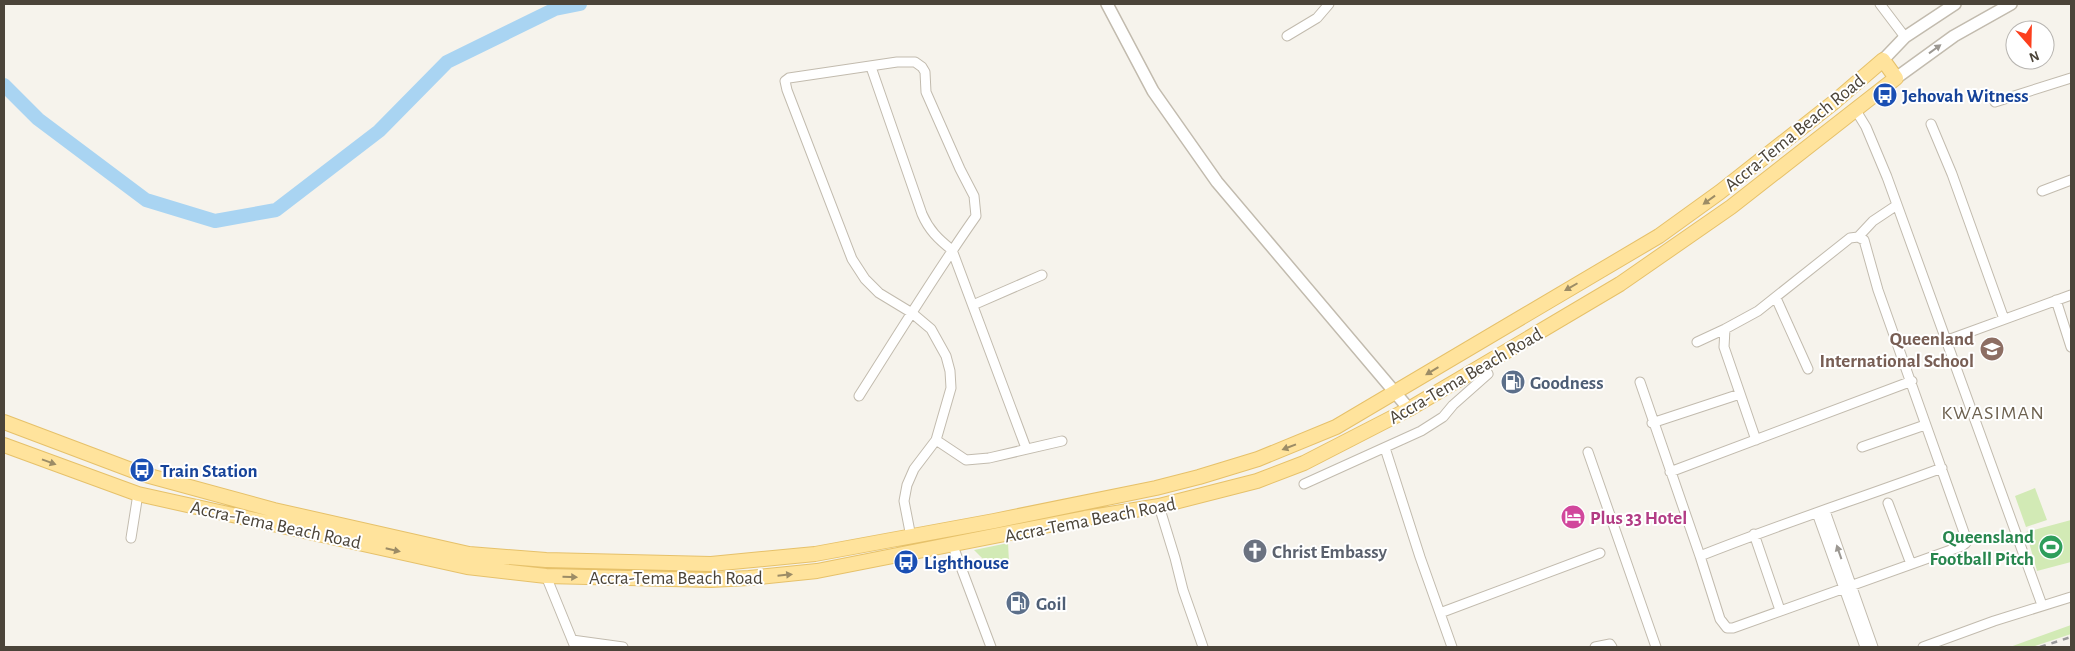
<svg xmlns="http://www.w3.org/2000/svg" width="2075" height="651" font-family="'Alegreya Sans',sans-serif">
	<style>
		.green { fill: #d2eab5 }
		.lines { fill: none; stroke-linecap: round; stroke-linejoin: round }
		.river { stroke: #a9d4f2; stroke-width: 14 }
		.minor-casing { stroke: #c2bbae; stroke-width: 11 }
		.tertiary-casing { stroke: #c2bbae; stroke-width: 14 }
		.primary-casing { stroke: #e6c16a; stroke-width: 16 }
		.minor { stroke: #fff; stroke-width: 9 }
		.tertiary { stroke: #fff; stroke-width: 11 }
		.primary { stroke: #ffe39c; stroke-width: 14 }
		.rail { stroke: #9a9a9a; stroke-width: 2.5; stroke-dasharray: 6 6; stroke-linecap: butt }
		.oneway { fill: #9c9892 }
		.oneway2 { fill: #9c8c66 }
		.labels { text-anchor: middle; stroke-width: 4; stroke-linejoin: round; paint-order: stroke }
		.transit-label { font-size: 19px; font-weight: bold; fill: #164399; stroke: #fff; text-anchor: start }
		.street-label { font-size: 19px; fill: #4b4439; stroke: #fff }
		.education-label { font-size: 19px; font-weight: bold; fill: #785e54; stroke: #fff; text-anchor: end }
		.service-label { font-size: 19px; font-weight: bold; fill: #4e5e75; stroke: #fff; text-anchor: start }
		.hotel-label { font-size: 19px; font-weight: bold; fill: #b23c85; stroke: #fff; text-anchor: start }
		.leisure-label { font-size: 19px; font-weight: bold; fill: #27864d; stroke: #fff; text-anchor: end }
		.worship-label { font-size: 19px; font-weight: bold; fill: #5b616d; stroke: #fff; text-anchor: start }
		.neighbourhood-label { font-size: 20px; letter-spacing: 1px; fill: #6e6250; stroke: #fff }
	</style>
	<rect width="100%" height="100%" fill="#f6f3ec"/>
	<path class="green" d="M2035 488 2047 520 2026 527 2015 496Z
		M2071 520V562L2037 571 2026 532Z
		M1008 543 1009 562 991 567 974 550Z
		M2071 625V634L2032 647H2010Z"/>
	<g class="lines">
		<path class="river" d="M4 85 38 119 146 200 215 221 276 210 379 131 447 62 555 9 580 4"/>
		<defs>
			<path id="minor" d="M1880 4 1905 37
				M1287 36 1317 18 1329 4
				M871 67 922 214C929 230 938 239 952 250L1026 448
				M1995 102 2071 78
				M1855 109 1866 127 1887 177 2042 605
				M1931 124 1952 174 2004 319
				M2042 191 2071 180
				M1858 237 1873 221 1897 205
				M1776 298 1808 369
				M2056 300 2071 347
				M973 305 1042 275
				M1725 329 1724 347 1756 440
				M1945 341 2071 295
				M1697 342 1725 329 1758 311 1850 238 1858 237 1864 240 1878 290 1966 538V543L1962 546 1733 628H1727L1720 619 1700 556C1780 524 1861 498 1942 468
				M1640 382 1700 556
				M859 396C898 335 935 274 976 216L974 196 960 169 926 92 925 72 922 67 915 62H897L789 78 785 81 787 90 852 259 865 279 879 293 912 313 931 329 946 356 950 371 951 388 936 440 914 469 907 485 904 501 911 537
				M1652 423 1740 394
				M936 440 966 460 989 458 1062 441
				M1862 447 1925 425
				M1385 448 1420 557 1452 647
				M1588 452 1656 647
				M1670 472 1912 381
				M1304 484 1421 431 1443 417 1453 405 1488 374 1483 365
				M1888 503 1911 564
				M1159 506 1175 558 1183 590 1203 647
				M1825 511 1873 647
				M1817 513 1865 647
				M1754 534 1780 610
				M131 538 138 494
				M953 546 991 647
				M546 576 575 647
				M1440 613 1600 553
				M572 640 623 647
				M1595 647 1610 644 1612 647
				M1923 647 1994 621 2071 597"/>
			<path id="tertiary" d="M1107 4 1153 91 1217 182 1409 409
				M1883 60 1905 37 1955 4
				M1896 78 1954 36 2011 4"/>
			<path id="primary" d="M4 422 142 474 274 510 469 554 546 560 711 564 815 554 994 521 1156 488 1199 477 1258 459 1336 427 1659 236 1720 192 1833 103 1883 60 1896 78 1731 207 1620 284 1409 409 1304 463 1257 481 1159 506 1085 518 817 571 749 578 711 580 546 576 467 567 138 494 4 445"/>
		</defs>
		<use href="#minor" class="minor-casing"/>
		<use href="#tertiary" class="tertiary-casing"/>
		<use href="#primary" class="primary-casing"/>
		<use href="#minor" class="minor"/>
		<use href="#tertiary" class="tertiary"/>
		<use href="#primary" class="primary"/>
		<path class="rail" d="M2040 647 2071 637"/>
	</g>
	<defs><path id="oneway-solid" d="M-6-.8H1V-3.2L6.5 0L1 3.2V.8H-6Z" transform="scale(1.25)"/></defs>
	<g class="oneway">
		<use href="#oneway-solid" transform="translate(1935 49) rotate(-36)"/>
		<use href="#oneway-solid" transform="translate(1839 552) rotate(-109)"/>
	</g>
	<g class="oneway2">
		<use href="#oneway-solid" transform="translate(1709 200) rotate(144)"/>
		<use href="#oneway-solid" transform="translate(1571 287) rotate(150)"/>
		<use href="#oneway-solid" transform="translate(1432 371) rotate(149)"/>
		<use href="#oneway-solid" transform="translate(1289 447) rotate(159)"/>
		<use href="#oneway-solid" transform="translate(49 462) rotate(20)"/>
		<use href="#oneway-solid" transform="translate(393 550) rotate(13)"/>
		<use href="#oneway-solid" transform="translate(785 575) rotate(-6)"/>
		<use href="#oneway-solid" transform="translate(570 577) rotate(1)"/>
	</g>
	<defs>
		<symbol id="bus-disc" viewBox="-11 -11 22 22"><circle r="9.5" fill="#1a4fb4" stroke="#fff"/><path d="M-5-6H5V4H4V6H2V4H-2V6H-4V4H-5ZM-3.5-4V0h7V-4ZM-3.5 1.2v1.5H-2V1.2ZM2 1.2v1.5H3.5V1.2Z" fill="#fff"/></symbol>
		<symbol id="school-disc" viewBox="-11 -11 22 22"><circle r="9.5" fill="#8d6e63" stroke="#fff"/><path d="M0-5L7-2L0 1L-7-2ZM-4 1L0 2.5L4 1V4Q0 6-4 4Z" fill="#fff"/></symbol>
		<symbol id="fuel-disc" viewBox="-11 -11 22 22"><circle r="9.5" fill="#5c6f8a" stroke="#fff"/><path d="M-5.5-6h7V0h2V4h1.3V-2.5L3-4.5l.8-.8L6-3V5H2.5V1h-1V6h-7ZM-4.2-4.7v3.2H.2V-4.7Z" fill="#fff"/></symbol>
		<symbol id="hotel-disc" viewBox="-11 -11 22 22"><circle r="9.5" fill="#d1479c" stroke="#fff"/><path d="M-6-4.5h1.5V1H6V5H4.5V3h-9V5H-6ZM-4 0a1.8 1.8 0 1 1 3.6 0ZM.5 0V-2.5h3Q6-2.5 6 0Z" fill="#fff"/></symbol>
		<symbol id="stadium-disc" viewBox="-11 -11 22 22"><circle r="9.5" fill="#2e9e5b" stroke="#fff"/><path d="M0-5a6.5 5 0 1 0 0 10a6.5 5 0 1 0 0-10ZM-3.5-1.8h7v3.6h-7Z" fill="#fff"/></symbol>
		<symbol id="church-disc" viewBox="-11 -11 22 22"><circle r="9.5" fill="#6b7280" stroke="#fff"/><path d="M-1.2-6h2.4v3.5h3.3v2.4h-3.3V6h-2.4V-.1h-3.3v-2.4h3.3Z" fill="#fff"/></symbol>
	</defs>
	<g fill-rule="evenodd">
		<use href="#bus-disc" x="1871" y="81" width="28" height="28"/>
		<use href="#school-disc" x="1978" y="335" width="28" height="28"/>
		<use href="#fuel-disc" x="1499" y="368" width="28" height="28"/>
		<use href="#bus-disc" x="128" y="456" width="28" height="28"/>
		<use href="#hotel-disc" x="1559" y="503" width="28" height="28"/>
		<use href="#stadium-disc" x="2037" y="533" width="28" height="28"/>
		<use href="#church-disc" x="1241" y="537" width="28" height="28"/>
		<use href="#bus-disc" x="892" y="548" width="28" height="28"/>
		<use href="#fuel-disc" x="1004" y="589" width="28" height="28"/>
	</g>
	<g class="labels">
		<g class="transit-label">
			<text x="1902" y="102">Jehovah Witness</text>
			<text x="160" y="477">Train Station</text>
			<text x="924" y="569">Lighthouse</text>
		</g>
		<g class="street-label">
			<text transform="translate(1794 132) rotate(-39)" y="7">Accra-Tema Beach Road</text>
			<text transform="translate(1465 375) rotate(-30)" y="7">Accra-Tema Beach Road</text>
			<text transform="translate(1090 519) rotate(-11)" y="7">Accra-Tema Beach Road</text>
			<text transform="translate(276 524) rotate(12)" y="7">Accra-Tema Beach Road</text>
			<text x="676" y="584">Accra-Tema Beach Road</text>
		</g>
		<g class="education-label">
			<text x="1974" y="345">Queenland<tspan x="1974" dy="22">International School</tspan></text>
		</g>
		<g class="service-label">
			<text x="1530" y="389">Goodness</text>
			<text x="1036" y="610">Goil</text>
		</g>
		<g class="hotel-label">
			<text x="1590" y="524">Plus 33 Hotel</text>
		</g>
		<g class="leisure-label">
			<text x="2034" y="543">Queensland<tspan x="2034" dy="22">Football Pitch</tspan></text>
		</g>
		<g class="worship-label">
			<text x="1272" y="558">Christ Embassy</text>
		</g>
		<g class="neighbourhood-label">
			<text x="1993" y="419">KWASIMAN</text>
		</g>
	</g>
	<rect width="2075" height="651" fill="none" stroke="#4b4439" stroke-width="10"/>
	<g transform="translate(2030 45) rotate(160)"><circle r="24" fill="#ffffff" stroke="#b7b4b0"/>
	<path d="M0-4L9 19L0 12L-9 19Z" fill="#fc3f1d"/>
	<text y="-8" font-size="14" font-weight="bold" text-anchor="middle" fill="#4b4439">N</text>
	</g>
</svg>
